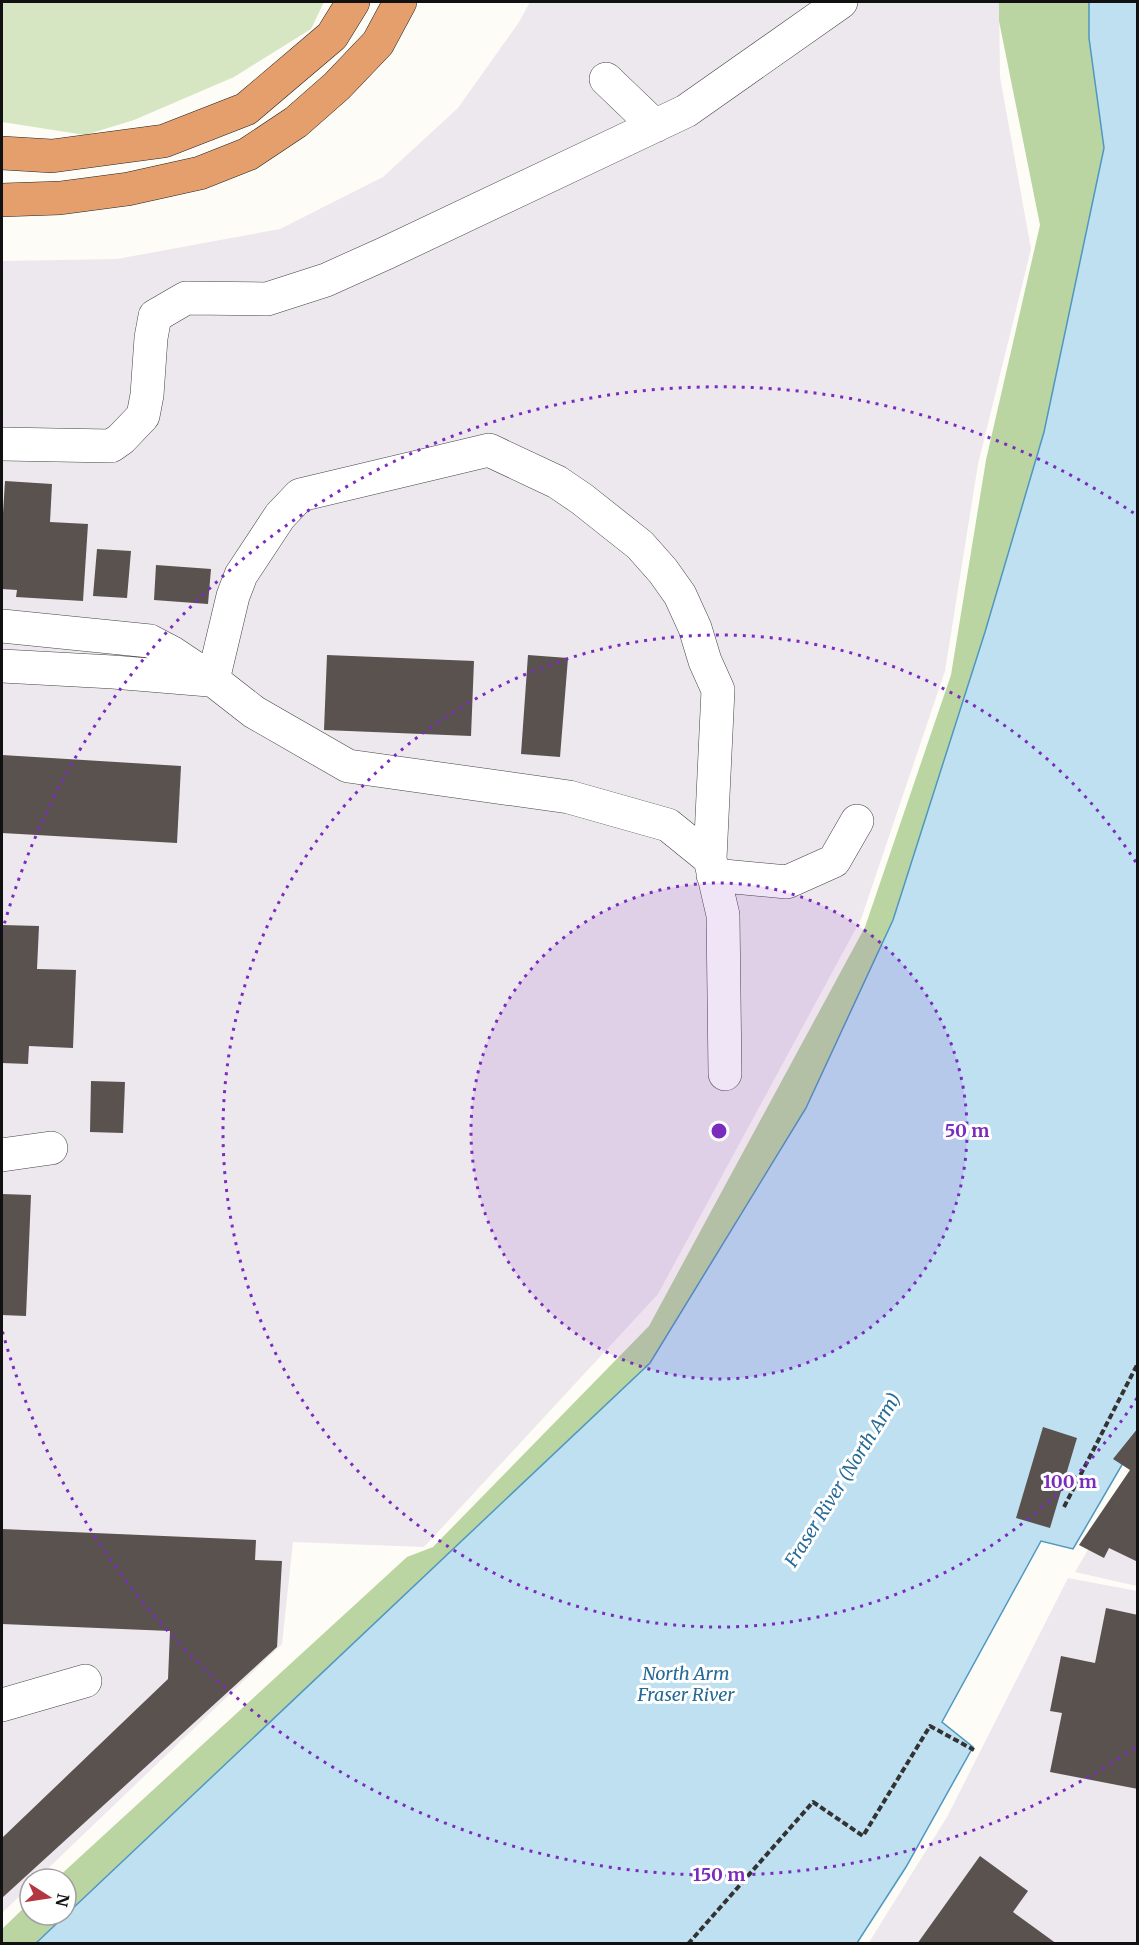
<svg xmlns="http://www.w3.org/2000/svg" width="1139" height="1945" font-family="Merriweather,serif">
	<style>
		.industrial { fill: #ede7ee }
		.green { fill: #d6e6c2 }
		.forest { fill: #bbd5a2 }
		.water { fill: #bfe0f1; stroke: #4e97c0; stroke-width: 1.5 }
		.building { fill: #59524e }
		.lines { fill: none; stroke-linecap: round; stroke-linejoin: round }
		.minor-casing { stroke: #444; stroke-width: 34 }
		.highway-casing { stroke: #222; stroke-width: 34 }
		.path { stroke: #333; stroke-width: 4; stroke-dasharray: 6 3; stroke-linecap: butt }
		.minor { stroke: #fff; stroke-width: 33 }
		.highway { stroke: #e59f6c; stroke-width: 33 }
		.ring { fill: none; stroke: #7b2cbf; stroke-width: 3; stroke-dasharray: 3 6 }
		.labels { text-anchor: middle; stroke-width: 6; stroke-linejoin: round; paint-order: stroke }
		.water-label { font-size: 18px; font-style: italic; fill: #266a97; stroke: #fff }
		.centre { fill: #7b2cbf; stroke: #fff; stroke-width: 3 }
		.ring-label { font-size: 18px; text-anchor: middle; font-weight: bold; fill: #7b2cbf; stroke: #fff; stroke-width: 6; stroke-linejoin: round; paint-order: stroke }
	</style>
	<rect width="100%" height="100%" fill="#fefcf6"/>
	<path class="industrial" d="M530 2H999L1000 77 1031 249 978 464 945 671 861 919 658 1294 424 1547 293 1542 282 1644 37 1879H30V1886L2 1913V261L117 259 280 229 383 177 458 108 519 22Z
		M1137 1466V1586L1075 1572Z
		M1068 1578 1137 1591V1943L868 1944 947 1817Z"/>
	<path class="green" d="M2 2H324L311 29 234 77 134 120 85 135 2 122Z"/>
	<path class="forest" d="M999 2H1090L1089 38 1104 148 1044 432 985 632 893 920 801 1119 650 1363 66 1914V1879H56L407 1557 433 1547 649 1326 865 927 951 675 986 460 1040 225 999 21Z
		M30 1902V1915H65L35 1943H2V1929Z"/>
	<path class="water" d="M1089 2H1137V1439L1073 1549 1041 1541 942 1722 973 1747 906 1867 857 1943 35 1944 650 1363 806 1108 893 920 985 632 1044 432 1104 148 1089 38Z"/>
	<path class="building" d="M5 481 52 484 50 522 88 524 83 601 16 597 17 590 2 589V529Z
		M97 549 131 551 127 598 93 596Z
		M156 565 211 569 208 604 154 600Z
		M327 655 474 661 471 736 324 730Z
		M528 655 568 658 560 757 521 754Z
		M2 755 181 766 177 843 2 833Z
		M2 925 39 926 37 969 76 970 73 1048 29 1046 28 1064 2 1063Z
		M91 1081 125 1082 123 1133 90 1132Z
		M2 1194 31 1195 26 1316 2 1315Z
		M1043 1427 1077 1438 1050 1528 1016 1518Z
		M1138 1428V1562L1109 1548 1104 1558 1079 1545 1130 1470 1113 1459Z
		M2 1529 256 1540 255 1560 282 1561 277 1647 2 1898V1838L168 1679 170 1631 2 1624Z
		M1106 1608 1138 1615V1789L1050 1772 1062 1713 1050 1711 1061 1656 1095 1663Z
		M980 1856 1028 1891 1013 1912 1057 1944H917Z"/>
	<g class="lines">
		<defs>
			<path id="minor" d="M606 79 655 126
				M2 444 111 446 121 439 143 416 147 395 151 338 155 316 186 298 267 299 326 280 386 253 686 111 841 2
				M2 626 150 641 171 652 213 680 254 712 348 766 569 797 668 825 710 859 723 915 725 1074
				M2 666 113 672 209 680
				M213 680 233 596 241 575 280 516 300 495 489 450 557 482 582 499 640 545 663 571 680 595 695 628 705 661 718 690 710 859
				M713 875 787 882 834 861 857 821
				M2 1155 51 1148
				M2 1705 85 1681"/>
			<path id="highway" d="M2 153 52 156 164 141 246 109 332 36 353 2
				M2 200 60 198 128 189 200 173 248 154 296 122 337 86 378 43 400 2"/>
		</defs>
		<use href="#minor" class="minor-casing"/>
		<use href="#highway" class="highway-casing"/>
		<path class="path" d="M1064 1507 1138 1363
			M688 1944 813 1802 863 1836 930 1726 974 1750"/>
		<use href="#minor" class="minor"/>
		<use href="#highway" class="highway"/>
	</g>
	<circle cx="719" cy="1131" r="248" fill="#7b2cbf" fill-opacity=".12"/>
	<g class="ring">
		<circle cx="719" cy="1131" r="248"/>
		<path d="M1137 1398A496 496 0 1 1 1137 864"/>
		<path d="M1135 1748A744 744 0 0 1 2 1330M2 932A744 744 0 0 1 1135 514"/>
	</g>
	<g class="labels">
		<g class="water-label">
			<text transform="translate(843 1480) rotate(-58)" y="6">Fraser River (North Arm)</text>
			<text x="686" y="1680">North Arm<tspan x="686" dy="21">Fraser River</tspan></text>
		</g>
	</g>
	<circle cx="719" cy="1131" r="9" class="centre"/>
	<g class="ring-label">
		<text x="967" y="1137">50 m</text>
		<text x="1070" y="1488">100 m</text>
		<text x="719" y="1881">150 m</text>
	</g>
	<rect width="1139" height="1945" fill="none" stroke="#111111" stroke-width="6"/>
	<g transform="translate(48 1897) rotate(102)"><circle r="28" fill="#ffffff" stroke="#a0a0a0" stroke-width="1.5"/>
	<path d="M0-4.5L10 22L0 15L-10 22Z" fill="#b43641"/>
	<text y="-9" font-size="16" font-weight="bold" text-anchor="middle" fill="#111111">N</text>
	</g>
</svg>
